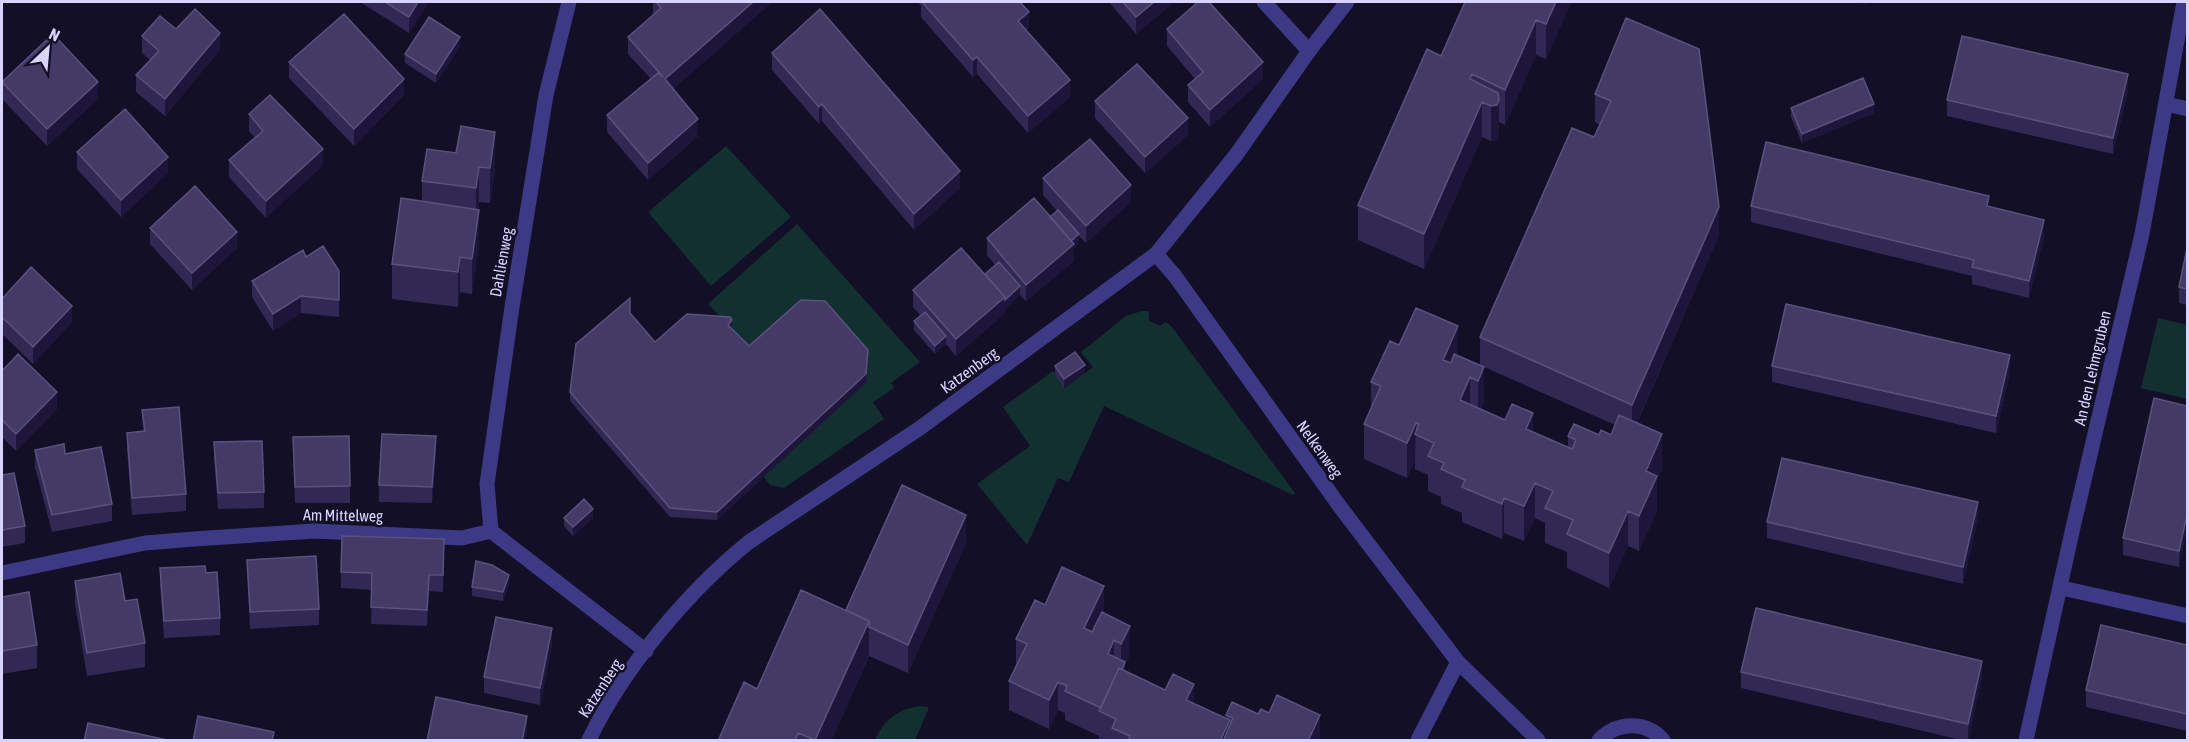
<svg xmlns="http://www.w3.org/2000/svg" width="2189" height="742" font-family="'Asap Condensed',sans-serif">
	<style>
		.green { fill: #12302f }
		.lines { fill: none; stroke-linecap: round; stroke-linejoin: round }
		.minor { stroke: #3d3a85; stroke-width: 15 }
		.wall { fill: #312854; fill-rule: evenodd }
		.shaded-wall { fill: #1d163a }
		.building { fill: #433a66; stroke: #5a527e; stroke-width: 1.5 }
		.labels { text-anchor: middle; stroke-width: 5; stroke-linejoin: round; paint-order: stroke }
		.street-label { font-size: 16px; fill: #d9d4ff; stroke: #130f26 }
	</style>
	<rect width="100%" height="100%" fill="#130f26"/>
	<path class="green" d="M726 146 791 217 711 286 648 212Z
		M797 224 920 362 891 383 894 388 873 402 884 419 784 488 770 485 762 475 749 354 728 334 732 329 708 304Z
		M1142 311H1149V321L1160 326 1166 322 1172 327 1295 493 1293 495 1104 406 1069 482 1058 478 1027 545 977 484 1030 446 1003 407 1053 371 1065 388 1093 367 1081 352 1126 316Z
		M2158 318 2187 325V399L2141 388Z
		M920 706 928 707V710L915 740H875C885 719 896 710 920 706Z"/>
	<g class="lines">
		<path class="minor" d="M1264 2 1309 51
			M2166 104 2188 109
			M1156 254 1175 276 1341 508 1458 662 1538 740
			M491 531 487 484 512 307 546 95 569 2
			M2 573 145 543 194 539 314 531 462 538 491 531 646 651
			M2062 588 2188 616
			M589 740C622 670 688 591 749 542L920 428 1156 254 1236 155 1309 51 1347 2
			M1418 740 1458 662
			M1599 740C1617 722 1645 720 1663 740
			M2026 740 2074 523 2142 234 2184 2"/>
	</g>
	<path class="wall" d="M360 2H429L409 33Z
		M653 2H772L673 89 698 136 648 180 607 132V115L651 79 628 54V37L653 15Z
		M918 2H1020L1029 28 1026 31 1070 97 1028 133 977 74 973 77 921 17V6Z
		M1109 2H1174L1136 34Z
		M1465 2H1571L1546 59 1536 55 1505 125 1499 122V135L1497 140 1491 141 1482 137 1424 269 1358 240V205L1441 56Z
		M1626 18 1719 235 1637 423 1662 469 1657 480V511L1639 551 1628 546 1609 588 1567 568V552L1545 543V523L1535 518 1524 541 1504 533 1502 539 1462 522V513L1441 504V497L1428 491V475L1415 469V460L1407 478 1364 459V424L1371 408V382L1399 345 1458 355 1480 365V337L1594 137 1600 125 1595 122V94ZM1484 367 1615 425 1611 435 1568 436V448L1481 409 1484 402Z
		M176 29 220 50 165 116 136 92V75L150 60 142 53V36Z
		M1167 29 1263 79 1210 127 1188 102V85L1195 79 1167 46Z
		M460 46 436 83 405 63V54Z
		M772 53 960 188 914 230 822 121 819 124 772 70Z
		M289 62 404 95 354 146 289 78Z
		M2 82 98 99 47 146 2 99Z
		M2128 91 2113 154 1947 116V100Z
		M1095 101 1188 135 1145 173 1095 118Z
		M1791 108 1874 113 1802 143 1791 117Z
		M249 114 323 165 266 218 229 177V160L255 138 249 131Z
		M427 149 495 167 490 203 479 202 478 210 479 245 472 294 460 292 458 307 392 299V264L422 201V181Z
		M77 152 168 173 121 217 77 169Z
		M1043 178 1131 202 1086 243 1079 236V243L1074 248V261L1026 301 1020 295 1005 309V313L956 356 946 344 935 354 914 330V321L921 316 913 307V290L985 274 995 265 987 255V238L1050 217 1057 211 1043 195Z
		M1751 206H1989L2044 236 2029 298 1972 284V276L1751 222Z
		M150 228 237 248 192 290 150 244Z
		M2187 248V305L2179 303V287Z
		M306 257 339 271V317L301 313 273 331 252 297V281Z
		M2 299 72 322 33 364 2 334Z
		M630 313 655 342 732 329 749 346 868 358 866 383 717 520 670 517 570 401V392Z
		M1055 366 1085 373 1064 388 1055 375Z
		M1772 366 2010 372 1996 433 1772 382Z
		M2 371 57 409 16 451 2 437Z
		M2187 406 2179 567 2123 555V538Z
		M142 410 186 494V511L132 515 127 449V433L143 431Z
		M293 437 350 486V503H295Z
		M214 442 264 492V508L218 509 214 458Z
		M35 450 65 454 112 504V521L52 532 35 467Z
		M436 453 432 503 379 502V485Z
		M2 475 25 526V543L2 547Z
		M564 518H593L573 536 564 526Z
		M1978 519 1963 584 1767 538V522Z
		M966 543 908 673 869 656 831 741H718L846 610Z
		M444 556 443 592 429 591 427 626 371 624 372 590 341 588V572Z
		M247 560 319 609V625L250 629Z
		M160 568 206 573 220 618V635L164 638 160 585Z
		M75 581 125 601 145 643V667L87 676 75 604Z
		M509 584 503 601 472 596V587Z
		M2 597 37 645V668L2 674Z
		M1045 605 1104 613 1130 655 1125 664V671L1226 719V715L1258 714 1320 741H1099V736L1065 720V713L1058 710 1049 729 1009 710V681L1016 665V639Z
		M552 645 540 705 484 693V677Z
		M2187 645V731L2086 707V690Z
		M1741 672 1982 677 1968 741H1965L1741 688Z"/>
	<path class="shaded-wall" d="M418 2H429L409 33V17Z
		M753 2H772L665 96V79Z
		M1154 2H1174L1136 34V17Z
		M1556 2H1571L1546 59V24Z
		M1863 2H1871L1863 5Z
		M1029 12V28L1018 38V21Z
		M1536 20V55L1505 125V90Z
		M220 33V50L165 116V99Z
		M460 37V46L436 83V74Z
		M977 57V74L973 77V60Z
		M1263 62V79L1210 127V110Z
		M2128 74V91L2113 154V138Z
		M404 79V95L354 146V129Z
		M1070 80V97L1028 133V116Z
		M98 82V99L47 146V129Z
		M1499 100V135L1497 140 1491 141V106Z
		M1482 102V137L1424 269V234Z
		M822 104V121L819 124V107Z
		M1874 104V113L1802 143V134Z
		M1188 118V135L1145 173V157Z
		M698 119V136L648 180V163Z
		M495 132V167L490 203V168Z
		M323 149V165L266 218V201Z
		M168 157V173L121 217V200Z
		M479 167V202L476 223V188Z
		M960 171V188L914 230V214Z
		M1131 185V202L1086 243V226Z
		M1719 207V235L1632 433V405Z
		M479 210V245L472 294V259Z
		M2044 220V236L2029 298V281Z
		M237 232V248L192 290V273Z
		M1079 234V243L1074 248V261L1026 301V285L1067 244Z
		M3 240V256L2 258V241Z
		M460 257V292L458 307V272Z
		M1020 286V295L1005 309V313L956 356V339L1005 297Z
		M301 296V313L273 331V314Z
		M72 306V322L33 364V347Z
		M732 320V329L728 334V325Z
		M1458 326V361L1443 395V360Z
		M946 336V344L935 354V346Z
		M868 350 866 383 717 520V512Z
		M2010 355V372L1996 433V416Z
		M1085 365V373L1064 388V379Z
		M1484 367V402L1478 415V381Z
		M1470 377V412L1460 400Z
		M57 392V409L16 451V434Z
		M1533 413V448L1526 429Z
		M1416 423 1415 460 1407 478V443Z
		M1662 434V469L1657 480V511L1639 551V516L1646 471Z
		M436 436V453L432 503V487Z
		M1535 483V518L1524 541V506Z
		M1504 498V533L1502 539V504Z
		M1978 502V519L1963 584V567Z
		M593 509V518L573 536V527Z
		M1628 511V546L1609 588V553Z
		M966 515V543L908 673V645Z
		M2187 515V531L2179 567V551Z
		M509 575V584L503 601V592Z
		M1104 586V614L1084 656V628Z
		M869 621V655L831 741H815Z
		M1130 626V655L1125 664V691L1121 671V644Z
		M552 628V645L540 705V688Z
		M1114 640V669L1108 654Z
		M1982 661V677L1968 741V724Z
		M1058 682V710L1049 729V700Z
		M1194 684V719L1186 700Z
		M1320 715V741H1308Z
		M527 716V733L525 741H522Z
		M1230 720V741H1220Z"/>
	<path class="building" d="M385 2H418L409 17Z
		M656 2H753L665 79 698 119 648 163 607 115 658 73 663 77 628 37 661 8Z
		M922 2H1020L1029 12 1018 21 1070 80 1028 116 977 57 973 60Z
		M1123 2H1154L1136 17Z
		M1198 2H1209L1263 62 1210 110 1188 85 1203 72 1167 29Z
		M1465 2H1556L1546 24 1536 20 1505 90 1472 74 1470 79 1498 93 1499 100 1497 105 1491 106 1482 102 1424 234 1358 205 1427 49 1441 56Z
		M195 9 220 33 165 99 136 75 159 51 142 36 160 16 176 29Z
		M820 9 960 171 914 214 822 104 819 107 772 53Z
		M344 14 404 79 354 129 289 62Z
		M429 17 460 37 436 74 405 54Z
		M1626 18 1699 49 1719 207 1632 405 1480 337 1572 128 1594 137 1611 101 1595 94Z
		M53 34 98 82 47 129 2 82Z
		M1962 36 2128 74 2113 138 1947 100Z
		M1137 64 1188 118 1145 157 1095 101Z
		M1863 78 1874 104 1802 134 1791 108Z
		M270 95 323 149 266 201 229 160 263 131 249 114Z
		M125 109 168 157 121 200 77 152Z
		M461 126 495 132 490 168 479 167 476 188 422 181 427 149 456 153Z
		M1090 139 1131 185 1086 226 1043 178Z
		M1766 142 1989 196 1987 206 2044 220 2029 281 1972 267 1974 260 1751 206Z
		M195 186 237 232 192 273 150 228Z
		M401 198 479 210 472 259 460 257 458 272 392 264Z
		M1034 198 1074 244 1026 285 987 238Z
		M1058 210 1079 234 1071 241 1050 217Z
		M323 246 339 271V300L301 296 273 314 252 281 303 250 306 257Z
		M961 248 1005 297 956 339 913 290Z
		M2187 248V289L2179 287Z
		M999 262 1020 286 1005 300V297L985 274Z
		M31 267 72 306 33 347 2 317V299Z
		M630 298V313L655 342 687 314 730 317 732 320 728 325 749 346 801 300 825 301 868 350 866 374 717 512 670 508 570 392 576 344Z
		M1786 304 2010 355 1996 416 1772 366Z
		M1416 308 1458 326 1443 360 1451 363 1454 354 1484 367 1478 381 1470 377 1460 400 1505 420 1512 404 1533 413 1526 429 1572 449 1576 440 1568 436 1574 424 1599 435 1601 430 1611 435 1619 415 1662 434 1646 471 1657 476 1639 516 1628 511 1609 553 1567 534 1573 520 1545 508 1553 491 1535 483 1524 506 1504 498 1502 504 1462 487 1465 480 1441 469 1444 463 1428 456 1434 443 1415 434 1419 424 1416 423 1407 443 1364 424 1381 386 1371 382 1390 341 1399 345Z
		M925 312 946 336 935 346 914 321Z
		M1075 352 1085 365 1064 379 1055 366Z
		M18 354 57 392 16 434 2 420V371Z
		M2154 398 2187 406V515L2179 551 2123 538Z
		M179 407 186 494 132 498 127 433 145 431 142 410Z
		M382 434 436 436 432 487 379 485Z
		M349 436 350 486 295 487 293 437Z
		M262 441 264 492 218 493 214 442Z
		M64 444 65 454 101 447 112 504 52 515 35 450Z
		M1782 458 1978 502 1963 567 1767 522Z
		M14 473 25 526 2 530V475Z
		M902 485 966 515 908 645 869 627V621L846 610Z
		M584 499 593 509 573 527 564 518Z
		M342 536 444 539 443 575H429L427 610 371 607 372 573 341 572Z
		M316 556 319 609 250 612 247 560Z
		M476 561 492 565 509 575 503 592 472 587Z
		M205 566 206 573 217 572 220 618 164 621 160 568Z
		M1062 567 1104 586 1084 628 1092 632 1102 612 1130 626 1121 644 1114 640 1108 654 1125 662 1122 670 1119 668 1101 708 1065 691 1067 686 1058 682 1049 700 1009 681 1027 644 1016 639 1035 600 1045 605Z
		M120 573 125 601 137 599 145 643 87 653 75 581Z
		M801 590 869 621 815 740 798 733 795 741H718L744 682 757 689Z
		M29 592 37 645 2 651V597Z
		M1756 608 1982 661 1968 724 1741 672Z
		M496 617 552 628 540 688 484 677Z
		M2101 625 2187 645V714L2086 690Z
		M1119 668 1165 690 1173 674 1194 684 1186 700 1230 720 1220 741H1128L1130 736 1112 728 1116 719 1099 711Z
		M1277 695 1320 715 1308 741H1223L1233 718 1226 715 1232 702 1258 714 1261 709 1269 713Z
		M436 697 527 716 522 741H427Z
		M198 716 274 732 272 741H193Z
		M88 723 172 741H84Z"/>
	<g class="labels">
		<g class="street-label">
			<text transform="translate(501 262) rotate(-80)" y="6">Dahlienweg</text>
			<text transform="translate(2092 368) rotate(-77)" y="6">An den Lehmgruben</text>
			<text transform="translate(969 370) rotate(-36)" y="6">Katzenberg</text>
			<text transform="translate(1320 449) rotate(54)" y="6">Nelkenweg</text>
			<text transform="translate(343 515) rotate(1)" y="6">Am Mittelweg</text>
			<text transform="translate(600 688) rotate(-57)" y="6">Katzenberg</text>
		</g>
	</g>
	<rect width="2189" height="742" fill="none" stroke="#d9d4ff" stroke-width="6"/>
	<g transform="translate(48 48) rotate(26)" stroke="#130f26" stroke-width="4.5" paint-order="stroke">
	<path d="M0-4.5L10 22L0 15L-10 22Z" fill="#d9d4ff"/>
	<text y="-9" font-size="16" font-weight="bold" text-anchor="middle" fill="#d9d4ff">N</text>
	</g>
</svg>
